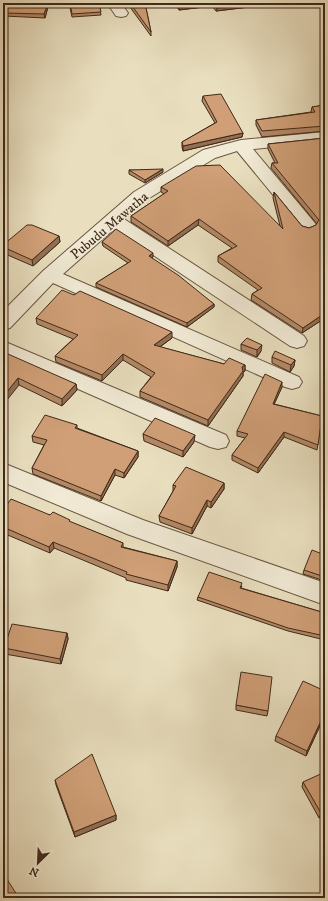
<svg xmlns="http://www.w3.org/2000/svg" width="328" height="901" font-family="'IM FELL DW Pica',serif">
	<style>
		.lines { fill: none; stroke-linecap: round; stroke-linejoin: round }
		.minor-casing { stroke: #6a5642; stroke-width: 2 }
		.minor { fill: #f1ead5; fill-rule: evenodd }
		.wall { fill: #b38966; stroke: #402919 }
		.shaded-wall { fill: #926f53; stroke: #402919 }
		.building { fill: #d09f77; stroke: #402919 }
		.labels { text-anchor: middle; stroke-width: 3.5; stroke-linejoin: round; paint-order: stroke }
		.far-street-label { font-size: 14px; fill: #402919; stroke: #f1ead5 }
	</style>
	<rect width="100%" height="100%" fill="#e9dfbf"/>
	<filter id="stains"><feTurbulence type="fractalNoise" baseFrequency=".005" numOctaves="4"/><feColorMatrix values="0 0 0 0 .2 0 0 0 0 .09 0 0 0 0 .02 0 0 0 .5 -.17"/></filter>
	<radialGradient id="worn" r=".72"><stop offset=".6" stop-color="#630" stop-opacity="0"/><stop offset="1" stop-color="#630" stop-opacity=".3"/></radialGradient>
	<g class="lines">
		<defs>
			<path id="minor" d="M107 3H121L128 13 126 16 121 17 116 16Z
				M325 132V142L253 149 314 222 317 226 314 230 308 232 302 230 237 151 215 158 146 200 124 219 304 336 307 341 304 346 297 348 290 346 114 229 63 274 299 377 302 382 299 387 292 389 285 387 53 283 10 328 3 330V311L43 271 134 192 203 150 241 140Z
				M3 341 226 435 229 441 226 447 218 449 210 447 3 356Z
				M3 463 143 520 325 583V605L127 534 3 482Z"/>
		</defs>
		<use href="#minor" class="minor-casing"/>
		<use href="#minor" class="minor"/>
	</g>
	<path class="wall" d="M3 3H49L45 18 4 16V14H3Z
		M69 3H99L101 15 72 17Z
		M127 3H145L151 32V36Z
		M148 3H266V5L216 11 212 6 179 10 175 3 150 7Z
		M203 96 243 133 242 137 183 151 182 147V142L215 123 202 101Z
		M325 105V131L262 137 256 125V120L311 112 312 107Z
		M325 138V318L302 333 251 300 252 294 258 290 218 262V256L232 248 198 225 168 246 131 222V216L164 194 161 192V187L280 226 273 198 274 192 302 226 309 228 316 225 317 224 271 168 272 163H275L268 149V144Z
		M129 170 163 172 145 183 129 174Z
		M59 236 60 242 33 266 3 253V245Z
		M102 242 153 257 151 258 214 304V307L187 327 96 287V283L128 263 103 246Z
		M36 318 172 338 160 347 224 364 245 365V371L243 372V376L208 426 140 397V391L151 377 123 360 102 381 56 362 55 356 73 339 37 324Z
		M241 344 261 351 257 357 241 350Z
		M272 357 295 360 294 366 290 372 272 363Z
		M3 359 76 384 77 390 62 406 19 385Z
		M282 387 274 404 322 416 317 450 284 437 258 473 232 460V455L245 438 237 436V431Z
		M77 425V428L138 451V457L124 478 115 475 101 501 33 474 32 468 44 445 33 442 32 436Z
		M143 434 194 442 183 457 144 441Z
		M224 483V489L211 508 207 506 192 534 160 522 159 516 173 491V485Z
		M3 510 50 515 70 522 123 543V547L177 561V567L168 591 126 580V578L54 548 50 553 3 533Z
		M325 555V581L303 574 304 570Z
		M242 586 241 588 325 613V640L288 631 197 600 198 597Z
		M67 633 68 639 61 664 5 654 4 648Z
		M325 691V715L306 756 275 741 276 736Z
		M236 705 268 711 267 716 236 710Z
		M55 780 116 815V820L75 837 56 785Z
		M303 782 325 815 319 818 302 787Z"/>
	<path class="shaded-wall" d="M48 3H49L45 18 44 14Z
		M150 3H175L150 7Z
		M205 3H212V6L179 10V6Z
		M252 3H266V5L216 11 217 8Z
		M243 133 242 137 183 151V146Z
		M163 169V172L145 183V180Z
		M199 219 198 225 168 246V241Z
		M59 236 60 242 33 266 32 260Z
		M153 253V257L149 260V256Z
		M214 304V307L187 327V323Z
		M325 313V318L302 333 303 328Z
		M172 332V338L154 351V345Z
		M262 345 261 351 257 357V350Z
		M123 354V360L102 381V375Z
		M295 360 294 366 290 372 291 365Z
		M245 365V371L243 372V376L208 426V420L242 367Z
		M18 378 19 385 3 405V397Z
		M282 382V387L272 409 273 404Z
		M76 384 77 390 62 406V399Z
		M284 432V437L258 473V468Z
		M195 435 194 442 183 457V451Z
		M138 451V457L124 478V473Z
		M115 469V475L101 501V496Z
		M224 483V489L211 508V502Z
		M207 500V506L192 534V528Z
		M53 542 54 548 50 553 49 547Z
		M177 561V567L168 591V585Z
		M67 633 68 639 61 664 60 659Z
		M325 712V715L306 756 307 751Z
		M325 811V815L319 818 321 813Z
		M116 815V820L75 837 74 832Z"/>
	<path class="building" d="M3 3H48L44 14 4 13Z
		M70 3H99L101 12 72 14Z
		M130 3H145L151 32Z
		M177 3H205L179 6Z
		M213 3H252L217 8Z
		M221 94 243 133 183 146 182 142 217 122 203 96Z
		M325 105V126L262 131 256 120 315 112 312 107Z
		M325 138V313L303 328 252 294 262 288 218 256 237 246 199 219 168 241 131 216 168 191 161 187 196 166 220 165 283 229 274 192 302 226 309 228 316 225 319 220 272 163H278L268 144Z
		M163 169 145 180 129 170Z
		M27 225H32L59 236 32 260 3 247V245Z
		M116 229 153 253 149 256 178 275 214 304 187 323 96 283 131 261 102 242Z
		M62 290 74 295 80 291 172 332 154 345 224 364 229 358 245 365 242 367 243 371 208 420 140 391 155 373 123 354 102 375 55 356 78 335 36 318Z
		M247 338 262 345 257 350 241 344Z
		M275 351 295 360 291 365 272 357Z
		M8 354 76 384 62 399 18 378 3 397V359Z
		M265 374 282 382 273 404 322 416 318 445 284 432 258 468 232 455 248 434 237 431Z
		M45 415 77 425 75 428 138 451 124 473 115 469 101 496 32 468 47 440 32 436Z
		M155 418 195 435 183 451 143 434Z
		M186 467 224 483 211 502 207 500 192 528 159 516 176 486 173 485Z
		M11 499 50 515 53 512 70 520 69 521 123 543 121 547 177 561 168 585 126 574 127 572 53 542 49 547 3 527V510Z
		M312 550 325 555V577L304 570Z
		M209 572 242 583 240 588 325 613V636L288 628 198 597Z
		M12 624 67 633 60 659 4 648Z
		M241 672 272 677 268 711 236 705Z
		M303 681 325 691V712L307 751 276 736Z
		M92 754 116 815 74 832 55 780Z
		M325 772V811L321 813 303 782Z
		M3 873 19 898H3Z"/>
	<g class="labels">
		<g class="far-street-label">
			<text transform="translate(109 225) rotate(-40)" y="5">Pubudu Mawatha</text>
		</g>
	</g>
	<rect width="328" height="901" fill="none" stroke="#e9dfbf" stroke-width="16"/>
	<rect x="4" y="4" width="320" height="893" fill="none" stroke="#402919" stroke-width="2"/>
	<rect x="8" y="8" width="312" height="885" fill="none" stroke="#402919"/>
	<g transform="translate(38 863) rotate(204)" stroke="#f1ead5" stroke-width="3" paint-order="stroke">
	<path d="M0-3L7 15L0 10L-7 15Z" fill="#402919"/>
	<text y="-6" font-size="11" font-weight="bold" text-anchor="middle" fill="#402919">N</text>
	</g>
	<rect width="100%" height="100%" filter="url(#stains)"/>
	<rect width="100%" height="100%" fill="url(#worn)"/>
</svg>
